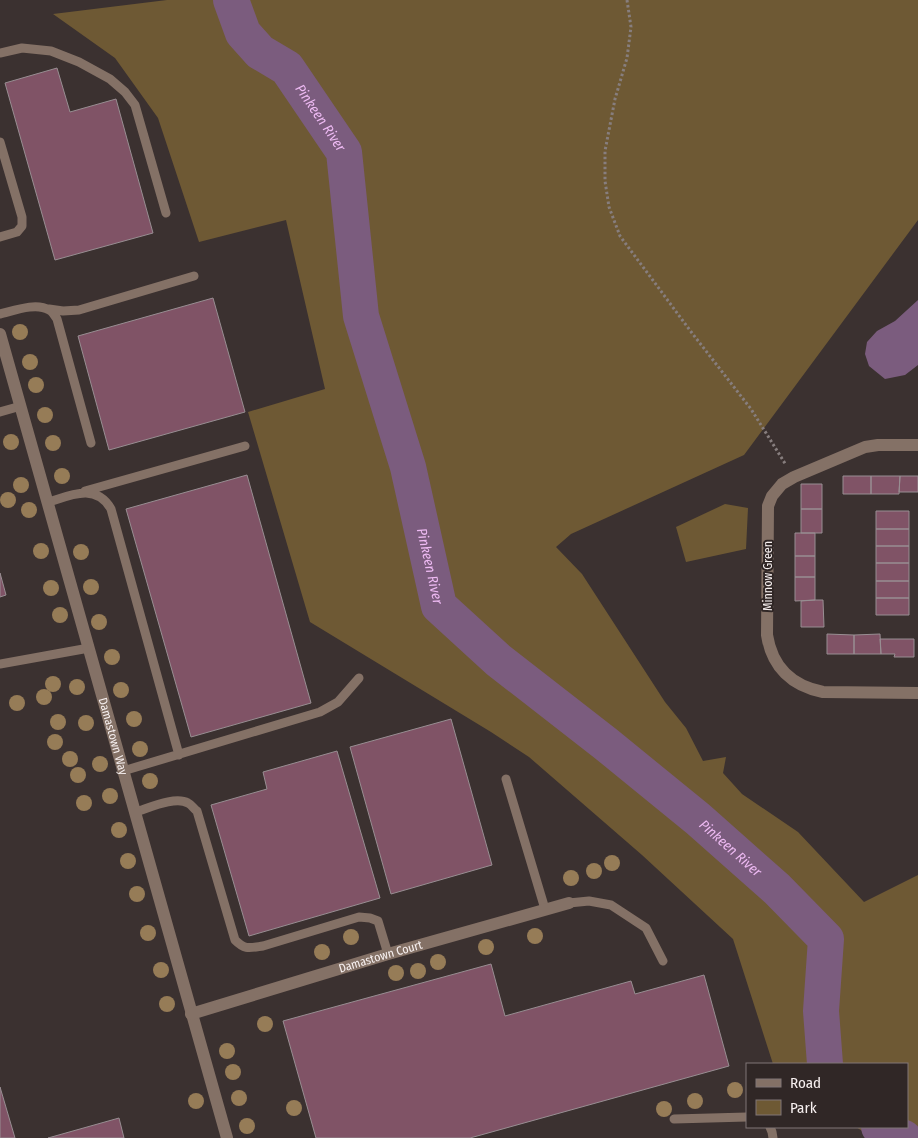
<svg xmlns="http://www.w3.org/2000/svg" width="918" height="1138" font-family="'Fira Sans Condensed',sans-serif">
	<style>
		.green { fill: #6e5934 }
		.water { fill: #7b5c7e }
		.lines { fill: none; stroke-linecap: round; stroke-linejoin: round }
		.river { stroke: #7b5c7e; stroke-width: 36 }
		.building { fill: #805366; stroke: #988e92 }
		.path { stroke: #877e7e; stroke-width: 3; stroke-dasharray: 2.5 2.5; stroke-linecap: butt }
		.lane { stroke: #847166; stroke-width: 9 }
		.street { stroke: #847166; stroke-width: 12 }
		.tree { fill: #967c57 }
		.labels { text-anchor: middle; stroke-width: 4; stroke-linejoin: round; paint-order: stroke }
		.street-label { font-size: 12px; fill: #f7f0f0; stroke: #302726 }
		.water-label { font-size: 14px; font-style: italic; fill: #eebaf3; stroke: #302726 }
	</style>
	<rect width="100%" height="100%" fill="#3b3130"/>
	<path class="green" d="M167 0H918V220L744 455 571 534 556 547 582 574 665 702 686 728 703 761 726 757 723 773 742 794 798 832 864 902 918 875V1138H873L856 1127H907V1064H773L733 939 642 855 529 757 491 732 310 622 248 412 325 389 286 220 199 242 158 118 115 58 53 14Z
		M725 504 748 508 746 549 686 562 676 527Z"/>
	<path class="water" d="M918 300V365L905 375 885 379 869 366 865 354 867 342 877 331 895 321Z"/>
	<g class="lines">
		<g class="river">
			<path id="s1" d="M231 0 243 33 260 52 287 68 344 152 361 316 408 467 439 606 498 660 606 744 698 819 777 889 826 939 821 1011 825 1064"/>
			<path d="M879 1127 904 1138"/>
		</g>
	</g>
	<path class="building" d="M57 68 70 112 116 99 153 233 55 260 5 83Z
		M213 298 245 412 109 450 78 336Z
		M247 475 311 703 191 737 126 509Z
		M843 476H871V494H843Z
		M871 476H900L899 494H871Z
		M900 476H918V492H899Z
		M801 484H822V509H801Z
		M801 509H822V533H801Z
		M876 511H909V529H876Z
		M876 529H909V546H876Z
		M795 533H815V556H795Z
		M876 546H909V563H876Z
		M795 556H815V577H795Z
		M876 563H909V581H876Z
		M0 573 6 595 0 597Z
		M795 577H815V600L795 601Z
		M876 581H909V598H876Z
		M876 598H909V615H876Z
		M815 600H823L824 627H801V601Z
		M827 634 854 635V654H827Z
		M880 634 881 654H854V635Z
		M880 639H914V657H894L895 654H881Z
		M451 719 492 865 391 894 350 747Z
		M337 751 380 898 249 936 211 805 267 789 263 772Z
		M491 964 505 1016 631 981 635 994 704 975 729 1066 470 1138H316L283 1021Z
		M0 1087 15 1138H0Z
		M119 1118 124 1138H48Z"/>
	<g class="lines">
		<path class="path" d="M627 0 631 27 627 58 615 99 605 151V181L609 207 620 236 692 333 751 409 786 465"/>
		<path class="lane" d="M0 53 22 48 51 51 79 62 110 79 125 92 135 105 166 213
			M0 142 22 217V226L17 232 0 237
			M49 309 63 311 79 310 194 276
			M0 314C13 311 36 302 49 310 52 311 55 316 57 319L91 443
			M0 412 21 406
			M85 491 245 446
			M49 502C71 495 96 483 111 509L179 755
			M0 664 89 648
			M123 771 320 712 338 702 359 678
			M506 779 545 909
			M135 812C149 808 175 796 188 803 192 805 194 809 197 811L235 940C245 950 249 948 263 946L359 917 370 918 378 921 388 954
			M569 903 589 901 611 905 646 928 663 961
			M674 1119 747 1117
			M770 1127 772 1132 773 1138"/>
		<g class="street">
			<path id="s2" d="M0 334C77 602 149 871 227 1138"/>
			<path d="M918 445H878L865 447 794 477 782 484 772 496 768 506 767 635C772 667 792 686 823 692L918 693"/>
			<path id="s3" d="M191 1014 388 954 569 903"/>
		</g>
	</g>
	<g class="tree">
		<circle cx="20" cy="332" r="8"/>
		<circle cx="30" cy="362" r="8"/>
		<circle cx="36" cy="385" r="8"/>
		<circle cx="45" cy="415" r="8"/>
		<circle cx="11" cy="442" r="8"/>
		<circle cx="53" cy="443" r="8"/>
		<circle cx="62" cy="476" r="8"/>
		<circle cx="21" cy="485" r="8"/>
		<circle cx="8" cy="500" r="8"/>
		<circle cx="29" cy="510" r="8"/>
		<circle cx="41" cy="551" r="8"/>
		<circle cx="81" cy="552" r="8"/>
		<circle cx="91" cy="587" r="8"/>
		<circle cx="51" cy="588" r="8"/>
		<circle cx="60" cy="615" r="8"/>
		<circle cx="99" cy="622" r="8"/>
		<circle cx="112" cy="657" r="8"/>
		<circle cx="53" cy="684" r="8"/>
		<circle cx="77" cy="687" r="8"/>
		<circle cx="121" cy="690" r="8"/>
		<circle cx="44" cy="697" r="8"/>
		<circle cx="17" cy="703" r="8"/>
		<circle cx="134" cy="719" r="8"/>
		<circle cx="58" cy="722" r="8"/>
		<circle cx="86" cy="723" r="8"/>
		<circle cx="55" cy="742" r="8"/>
		<circle cx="140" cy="749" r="8"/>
		<circle cx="70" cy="759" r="8"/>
		<circle cx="100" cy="764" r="8"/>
		<circle cx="78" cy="775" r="8"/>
		<circle cx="150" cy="781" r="8"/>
		<circle cx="110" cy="796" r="8"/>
		<circle cx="84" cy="803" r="8"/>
		<circle cx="119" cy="830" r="8"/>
		<circle cx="128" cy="861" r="8"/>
		<circle cx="612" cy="863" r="8"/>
		<circle cx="594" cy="871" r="8"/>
		<circle cx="571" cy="878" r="8"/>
		<circle cx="137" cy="894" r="8"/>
		<circle cx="148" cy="933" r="8"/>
		<circle cx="535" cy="936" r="8"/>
		<circle cx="351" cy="937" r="8"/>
		<circle cx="486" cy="947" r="8"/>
		<circle cx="322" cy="952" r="8"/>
		<circle cx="438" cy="962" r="8"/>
		<circle cx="161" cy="970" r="8"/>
		<circle cx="418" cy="971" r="8"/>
		<circle cx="396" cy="973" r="8"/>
		<circle cx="167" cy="1004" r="8"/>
		<circle cx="265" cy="1024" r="8"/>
		<circle cx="227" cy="1051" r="8"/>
		<circle cx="233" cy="1072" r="8"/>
		<circle cx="735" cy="1090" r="8"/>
		<circle cx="239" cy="1098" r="8"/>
		<circle cx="196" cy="1101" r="8"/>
		<circle cx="695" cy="1101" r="8"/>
		<circle cx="294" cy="1108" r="8"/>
		<circle cx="664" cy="1109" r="8"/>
		<circle cx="247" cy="1126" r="8"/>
	</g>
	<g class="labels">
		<g class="street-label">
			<text transform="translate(768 576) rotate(-90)" y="4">Minnow Green</text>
			<text dy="4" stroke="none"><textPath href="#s2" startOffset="418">Damastown Way</textPath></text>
			<text dy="4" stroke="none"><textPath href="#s3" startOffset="198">Damastown Court</textPath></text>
		</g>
		<g class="water-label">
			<text dy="5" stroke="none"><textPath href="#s1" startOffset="152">Pinkeen River</textPath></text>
			<text dy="5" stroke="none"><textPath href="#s1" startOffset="618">Pinkeen River</textPath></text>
			<text dy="5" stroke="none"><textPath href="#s1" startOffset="1038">Pinkeen River</textPath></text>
		</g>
	</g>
	<rect x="746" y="1063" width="162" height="65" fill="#302726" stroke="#807777"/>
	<rect x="756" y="1079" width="25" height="8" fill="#847166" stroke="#807777"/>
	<text x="790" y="1088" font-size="15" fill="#f7f0f0">Road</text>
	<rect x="756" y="1100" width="25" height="15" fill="#6e5934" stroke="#807777"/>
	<text x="790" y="1113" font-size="15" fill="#f7f0f0">Park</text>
</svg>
